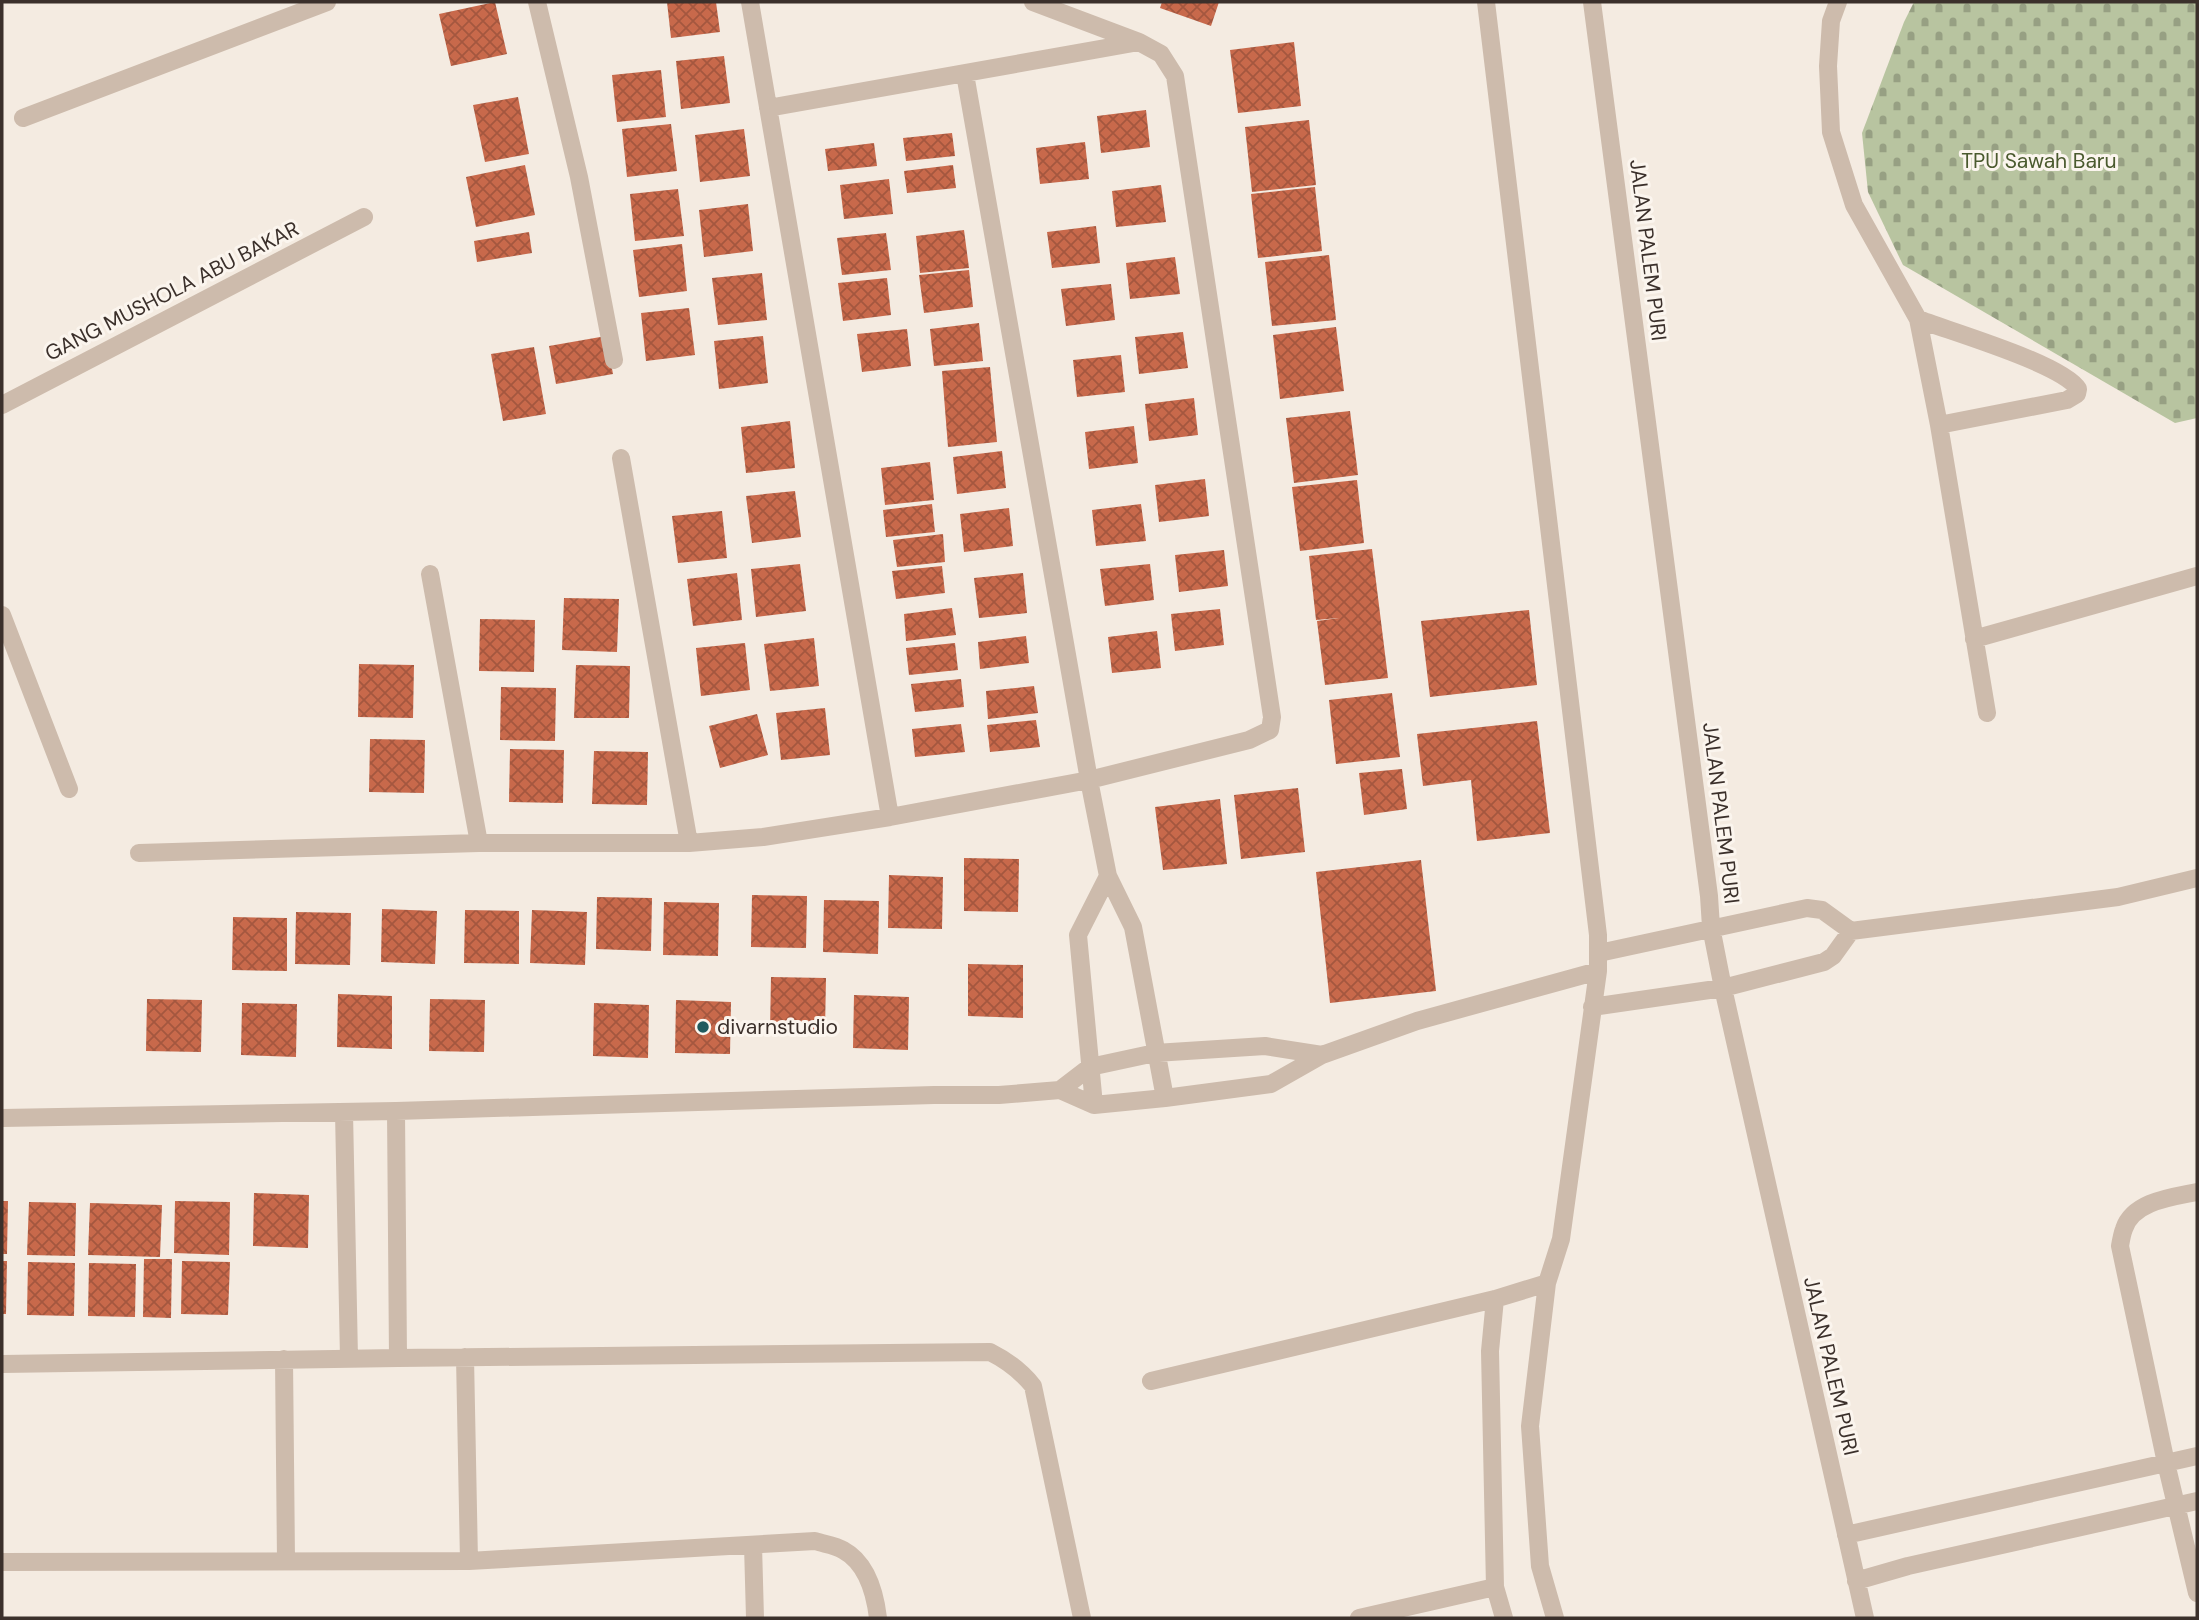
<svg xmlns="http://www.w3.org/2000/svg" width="2199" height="1620" font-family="'DM Sans',sans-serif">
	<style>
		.cemetery { fill: url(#cemetery-stones) }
		.building { fill: url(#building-cross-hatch) }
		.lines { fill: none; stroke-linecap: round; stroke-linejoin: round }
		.minor { stroke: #cdbbac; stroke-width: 18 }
		.poi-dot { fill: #1f5a5e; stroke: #fbf5ee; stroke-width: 2.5 }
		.labels { text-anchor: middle; stroke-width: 6; stroke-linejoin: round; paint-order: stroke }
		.park-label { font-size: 21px; fill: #4a5a2e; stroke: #fbf5ee }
		.street-label { font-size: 21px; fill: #3b302b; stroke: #fbf5ee }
		.poi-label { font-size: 21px; fill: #3b302b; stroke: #fbf5ee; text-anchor: start }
	</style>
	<defs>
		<pattern id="cemetery-stones" width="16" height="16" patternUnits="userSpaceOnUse" patternTransform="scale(1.75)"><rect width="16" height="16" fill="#b8c4a0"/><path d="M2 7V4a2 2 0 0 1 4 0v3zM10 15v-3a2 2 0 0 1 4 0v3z" fill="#97a083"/></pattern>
		<pattern id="building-cross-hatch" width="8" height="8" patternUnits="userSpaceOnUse" patternTransform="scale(1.75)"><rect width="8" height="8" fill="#c8694b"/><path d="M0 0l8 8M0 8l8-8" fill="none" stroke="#a4573f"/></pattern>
	</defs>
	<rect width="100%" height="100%" fill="#f4ebe1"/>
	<path class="cemetery" d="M1914 2H2197V418L2175 423 1903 265 1868 192 1862 133 1904 22Z"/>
	<path class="building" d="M495 2 507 54 451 66 439 14Z
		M667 2H716L720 32 671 38Z
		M1162 2H1219L1211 26 1160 8Z
		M1294 42 1301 106 1238 113 1230 50Z
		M724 56 730 103 681 109 676 61Z
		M661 70 666 117 617 122 612 75Z
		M518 97 529 154 485 162 473 105Z
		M1146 110 1150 147 1101 153 1097 116Z
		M1309 120 1316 185 1252 192 1245 127Z
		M671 124 677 171 627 177 622 129Z
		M744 129 750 176 700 182 695 135Z
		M952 133 955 156 906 161 903 138Z
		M1085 142 1089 179 1040 184 1036 148Z
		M874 143 877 166 828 171 825 149Z
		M525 165 535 215 476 227 466 177Z
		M953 165 956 188 907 193 904 171Z
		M889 179 893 214 844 219 840 185Z
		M1161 185 1166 222 1116 227 1112 191Z
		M1315 187 1322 251 1258 258 1251 194Z
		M678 189 684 236 635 241 630 194Z
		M748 204 753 251 704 257 699 210Z
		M1096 226 1100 263 1052 268 1047 232Z
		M964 230 969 268 920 273 916 236Z
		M529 232 532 253 477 262 474 241Z
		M886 233 891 270 842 275 837 238Z
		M682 244 687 291 639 297 633 250Z
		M1329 255 1336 320 1272 326 1265 262Z
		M1175 257 1180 294 1130 299 1126 263Z
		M969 270 973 307 924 313 919 275Z
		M762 273 767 320 718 325 712 278Z
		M887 278 891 315 843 321 838 283Z
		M1111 284 1115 320 1066 326 1061 289Z
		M689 308 695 355 646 361 641 313Z
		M979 323 983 361 934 366 930 329Z
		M1336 327 1344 391 1280 399 1273 335Z
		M907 329 911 366 862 372 857 334Z
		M1183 332 1188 368 1139 374 1135 337Z
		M606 336 613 374 556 384 549 346Z
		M763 336 768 383 719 389 714 341Z
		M534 347 546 414 503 421 491 354Z
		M1121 355 1125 392 1077 397 1073 360Z
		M990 367 997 442 948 447 942 371Z
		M1194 398 1198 435 1149 441 1145 404Z
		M1350 411 1358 475 1294 483 1286 418Z
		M790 421 795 468 746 473 741 427Z
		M1134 426 1138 463 1089 469 1085 432Z
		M1002 451 1006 488 957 494 953 457Z
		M930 462 934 500 885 505 881 468Z
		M1205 479 1209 516 1159 522 1155 485Z
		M1357 480 1364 543 1300 551 1292 487Z
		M795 491 801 537 752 543 746 496Z
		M932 504 935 532 886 537 883 510Z
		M1141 504 1146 541 1096 546 1092 510Z
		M1009 508 1013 546 964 552 960 514Z
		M722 511 727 558 678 563 672 516Z
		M943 534 945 562 897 567 893 540Z
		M1372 549 1388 678 1325 685 1317 621 1339 618 1316 620 1309 556Z
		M1224 550 1228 586 1179 592 1175 555Z
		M800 564 806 611 756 617 751 569Z
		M1150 564 1154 600 1105 606 1100 569Z
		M942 566 945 593 896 599 892 571Z
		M737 573 742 620 693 626 687 579Z
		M1023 573 1027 613 979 618 974 578Z
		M564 598 619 599 617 652 562 650Z
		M952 608 956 635 906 641 904 614Z
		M1220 609 1224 645 1175 651 1171 614Z
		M1529 610 1537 685 1430 697 1421 621Z
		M480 619 535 620 534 672 479 671Z
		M1157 631 1161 668 1112 673 1108 637Z
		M1026 636 1029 663 980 669 978 642Z
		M814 638 819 686 770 691 764 644Z
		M745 643 750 690 701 696 696 648Z
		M955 643 958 670 909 675 906 648Z
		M359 664 414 665 413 718 358 717Z
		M576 665 630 666 629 718H574Z
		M961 679 964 707 915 712 911 684Z
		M1034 686 1038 713 988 719 986 691Z
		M501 687 556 688 555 741 500 740Z
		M1392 693 1400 757 1336 764 1329 700Z
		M825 708 830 755 781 760 776 713Z
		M757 714 768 755 720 768 709 726Z
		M1036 720 1040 747 990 752 987 725Z
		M1537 721 1550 833 1477 841 1471 780 1423 786 1417 734Z
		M961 724 965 752 915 757 912 729Z
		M370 739 425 740 424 793 369 792Z
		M510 749 564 750 563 803 509 802Z
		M594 751 648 752 647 805 592 804Z
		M1402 769 1407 809 1364 815 1359 773Z
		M1298 788 1305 852 1241 859 1234 795Z
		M1220 799 1227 864 1163 870 1155 807Z
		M964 858 1019 859 1018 912 964 911Z
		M1421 860 1436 991 1330 1003 1316 872Z
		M889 875 943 877 942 929 888 928Z
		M752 895 807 896 806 948 751 947Z
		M597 897 652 898 651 951 596 949Z
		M824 900 879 901 878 954 823 952Z
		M664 902 719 903 718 956 663 955Z
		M382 909 437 911 435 964 381 962Z
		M465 910 519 911V964L464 963Z
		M532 910 587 912 585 965 530 963Z
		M296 912 351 913 350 965 295 964Z
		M233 917 287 918V971L232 970Z
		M968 964 1023 965V1018L968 1016Z
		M771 977 826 978 825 1031 770 1029Z
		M338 994 392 996V1049L337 1047Z
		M854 995 909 997 908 1050 853 1048Z
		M147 999 202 1000 201 1052 146 1051Z
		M430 999 485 1000 484 1052 429 1051Z
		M676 1000 731 1002 730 1054 675 1053Z
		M242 1003 297 1004 296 1057 241 1055Z
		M594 1003 649 1005 648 1058 593 1056Z
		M254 1193 309 1195 308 1248 253 1246Z
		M2 1201H8L7 1254H2Z
		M175 1201 230 1202 229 1255 174 1253Z
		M29 1202 76 1203 75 1256 27 1255Z
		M90 1203 162 1205 160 1257 88 1255Z
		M144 1259H172L171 1318 143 1317Z
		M2 1261H7L6 1314H2Z
		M182 1261 230 1262 228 1315 181 1314Z
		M28 1262 75 1263 74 1316 27 1315Z
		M89 1263 136 1264 135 1317 88 1316Z"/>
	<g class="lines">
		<path class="minor" d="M537 2 579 177 614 360
			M750 2 890 817
			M1033 2 1139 42
			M1486 2 1598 935V971L1561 1239 1547 1283 1530 1426 1540 1566 1555 1618
			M1592 2 1709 896 1711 927 1723 988 1865 1618
			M1838 2 1831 21 1828 66 1831 132 1854 205 1918 319 1939 425 1987 713
			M965 74 1089 780 1108 876 1133 927 1165 1098
			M23 118 327 2
			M1918 319C1949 331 2063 364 2078 389L2077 394 2067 400 1939 425
			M2 405 364 217
			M621 458 689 843
			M430 574 479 843
			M2 615 69 789
			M1974 639 2197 576
			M139 853 479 843H689L763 837 890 817 1089 780 1249 740 1270 730 1272 717 1175 76 1161 54 1139 42 768 108
			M1599 953 1807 908 1822 910 1851 931 2118 897 2197 878
			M1592 1007 1723 988 1824 962 1833 956 1851 931
			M1060 1090 1090 1067 1155 1053 1265 1046 1322 1055
			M1094 1105 1078 935 1108 876
			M396 1111 398 1358
			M344 1112 349 1358
			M2 1118 396 1111 934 1095H999L1060 1090 1094 1105 1165 1098 1271 1084 1322 1055 1417 1021 1598 971
			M2197 1192C2173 1197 2133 1201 2124 1229 2122 1234 2121 1240 2120 1246L2166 1463 2197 1593
			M1495 1299 1490 1351 1495 1587 1504 1618
			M465 1357 469 1561
			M284 1359 286 1561
			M2 1364 398 1358 990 1352C1008 1361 1021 1371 1033 1386L1082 1618
			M1151 1381 1495 1299 1547 1283
			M1846 1535 2197 1456
			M753 1545 755 1618
			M2 1562 469 1561 815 1541C824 1544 835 1545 843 1550 867 1563 875 1593 878 1618
			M1856 1581 1908 1566 2197 1501
			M1359 1618 1495 1587"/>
	</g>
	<circle class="poi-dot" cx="703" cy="1027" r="7"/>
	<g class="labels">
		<g class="park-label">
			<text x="2039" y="168">TPU Sawah Baru</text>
		</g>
		<g class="street-label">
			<text transform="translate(1648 250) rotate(83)" y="7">JALAN PALEM PURI</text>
			<text transform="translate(172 291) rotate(-27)" y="7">GANG MUSHOLA ABU BAKAR</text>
			<text transform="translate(1721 813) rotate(83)" y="7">JALAN PALEM PURI</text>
			<text transform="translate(1831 1366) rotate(77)" y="7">JALAN PALEM PURI</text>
		</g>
		<g class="poi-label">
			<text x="717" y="1034">divarnstudio</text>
		</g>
	</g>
	<rect width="2199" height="1620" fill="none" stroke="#3b302b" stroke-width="7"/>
</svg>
